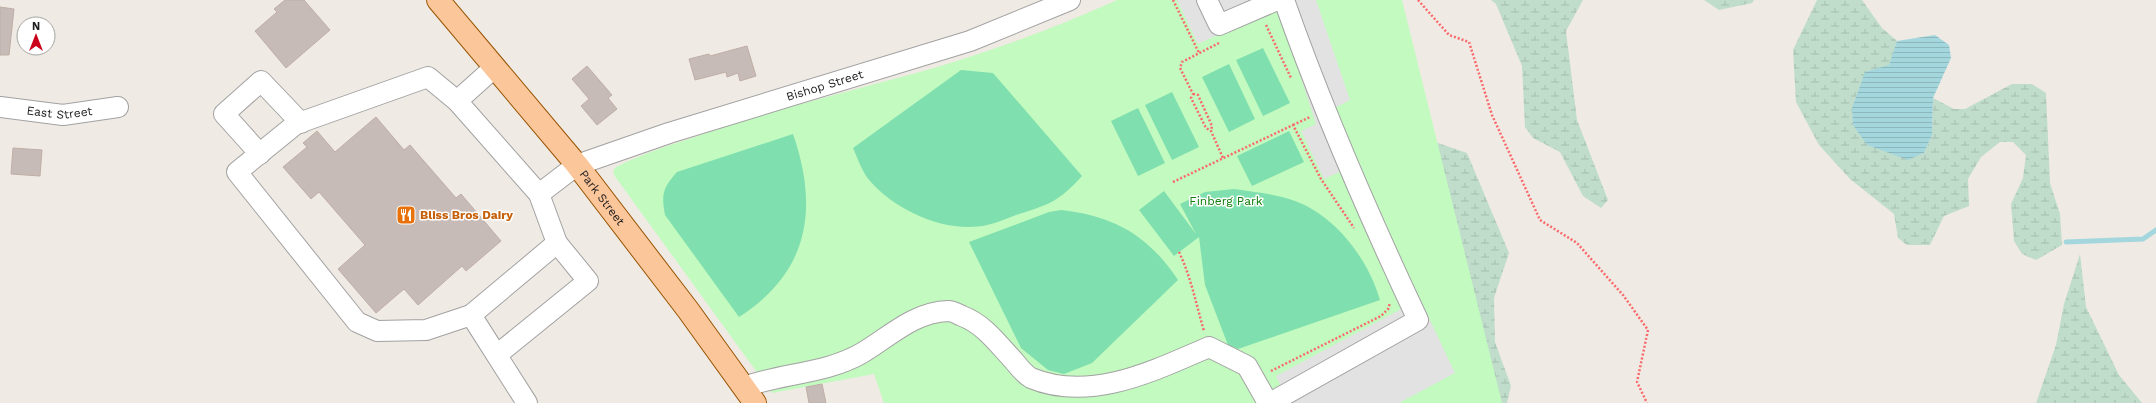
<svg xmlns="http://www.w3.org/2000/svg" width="2156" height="403" font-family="'Work Sans',sans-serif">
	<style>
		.wetland { fill: url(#wetland-marsh) }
		.park { fill: #c2fabf }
		.pitch { fill: #80dfaf }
		.parking { fill: #e2e2e2 }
		.water { fill: url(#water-rules) }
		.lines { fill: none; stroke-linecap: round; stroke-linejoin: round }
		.stream { stroke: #a3d7dd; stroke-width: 5 }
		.building { fill: #c6bbb7; stroke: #c0aea6 }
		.minor-casing { stroke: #a2a2a2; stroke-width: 22 }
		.major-casing { stroke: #975300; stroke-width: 24 }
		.path { stroke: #fa696b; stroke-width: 2.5; stroke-dasharray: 2 2; stroke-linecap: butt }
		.minor { stroke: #fff; stroke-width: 20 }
		.major { stroke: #fcc69b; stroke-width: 22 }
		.labels { text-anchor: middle; stroke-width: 3; stroke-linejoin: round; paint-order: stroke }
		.street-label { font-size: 12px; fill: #1e1e1e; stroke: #fff }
		.park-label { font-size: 12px; fill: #0f7c0b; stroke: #fff }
		.food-label { font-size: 12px; font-weight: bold; fill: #c56008; stroke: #fff; text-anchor: start }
	</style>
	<defs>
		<pattern id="wetland-marsh" width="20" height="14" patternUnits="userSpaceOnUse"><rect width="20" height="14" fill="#c0ddcc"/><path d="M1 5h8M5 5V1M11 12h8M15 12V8" fill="none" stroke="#a5bdaf"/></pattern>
		<pattern id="water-rules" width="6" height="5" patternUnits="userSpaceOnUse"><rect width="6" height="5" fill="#a3d7dd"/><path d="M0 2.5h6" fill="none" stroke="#8cb8bd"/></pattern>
	</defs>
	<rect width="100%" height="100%" fill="#efeae3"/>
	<path class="wetland" d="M1491 0H1583L1566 31 1577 120 1608 200 1601 208 1583 196 1560 152 1533 138 1525 127 1522 66 1496 4Z
		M1704 0H1754L1752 3 1719 10Z
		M1817 0H1862L1882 28 1897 41 1867 145 1908 159 1924 153 1932 135 1933 98 1954 109H1965L2012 84H2032L2046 93 2050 183 2060 214 2062 245 2036 260 2022 254 2014 241 2011 204 2023 178 2026 155 2013 142H2000L1981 157 1968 179 1969 206 1944 216 1930 245H1907L1898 238 1894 214 1850 179 1819 145 1796 102 1793 50Z
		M1404 124 1438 143 1467 153 1509 253 1494 298 1495 342 1511 386 1507 403H1471Z
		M2080 254 2086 307 2119 375 2142 403H2036L2056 345 2064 304Z"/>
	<path class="park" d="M1117 0H1402L1502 403H884L874 374 772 393 614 175 613 171 616 167C642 154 670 145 698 136 767 112 838 94 909 75 980 56 1050 30 1117 0Z"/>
	<path class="pitch" d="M1263 48 1290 103 1263 116 1236 60Z
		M1229 64 1255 119 1229 132 1202 77Z
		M961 70 993 73 1082 176C1059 201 1051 204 1019 214 1008 218 998 223 987 225 947 234 896 211 870 181 862 172 858 159 853 148Z
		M1172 92 1199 147 1172 160 1145 105Z
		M1138 108 1165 163 1138 176 1111 121Z
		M1289 131 1304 162 1252 186 1237 156Z
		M793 134C819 209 809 272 739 317L665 215C661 194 663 188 677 172Z
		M1234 189C1254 192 1276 194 1295 201 1336 216 1368 259 1380 300L1238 349 1228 345 1205 285 1199 237 1174 256 1139 210 1164 191 1196 234 1180 204 1205 192Z
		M1061 210C1114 216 1148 235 1178 280L1092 363 1064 374 1048 370 1021 348 969 242 1049 212Z"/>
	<path class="parking" d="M1177 0H1316L1350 100 1329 111 1355 165 1324 179 1301 131 1316 124 1278 7 1198 44Z
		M1420 299 1455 373 1399 403H1289L1276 376Z"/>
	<path class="water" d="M1935 35 1949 45 1951 58 1933 98 1932 135 1924 153 1908 160 1867 145 1853 125 1852 108 1865 72 1889 65 1897 41Z"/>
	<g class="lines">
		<path class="stream" d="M2066 242 2143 239 2156 230"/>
	</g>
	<path class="building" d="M285 0H304L330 30 286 68 255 31 277 12 274 9Z
		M0 7 14 9 9 55H0Z
		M747 46 756 76 740 81 738 73 727 77 726 72 695 80 689 59 709 54 710 56Z
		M587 66 612 95 608 98 617 109 597 125 581 106 589 99 572 79Z
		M376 117 404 150 410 145 456 198 461 194 501 241 466 271 462 266 418 305 404 289 376 313 338 269 365 245 319 192 311 199 283 167 307 147 303 143 317 131 335 152Z
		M13 148 42 150 40 176 11 174Z
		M822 384 826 403H809L806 387Z"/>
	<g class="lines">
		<defs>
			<g id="minor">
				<path d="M1207 0 1219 25 1277 0"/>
				<path d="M495 67 457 101 539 194 557 243 471 315 527 403"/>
				<path d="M457 101 428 77 296 124 237 172 357 322 377 331 426 330 471 315"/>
				<path id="s1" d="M0 107 63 115 118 107"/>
				<path d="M260 154 224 114 261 81 301 123"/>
				<path id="s2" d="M539 194 577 165 669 133 970 41 1070 0"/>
				<path d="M498 354 588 281 557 243"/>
				<path d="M744 387C782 373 826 374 862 353 889 337 914 312 948 311 953 311 958 314 962 316 984 324 998 344 1014 361 1019 367 1024 374 1031 378 1091 403 1155 370 1209 347L1247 366 1268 403"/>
				<path d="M1270 403 1418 320C1368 214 1323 111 1284 0"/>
			</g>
			<g id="major">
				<path id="s3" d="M438 0 577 165 688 310 755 403"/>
			</g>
		</defs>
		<use href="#minor" class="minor-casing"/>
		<use href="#major" class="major-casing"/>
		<path class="path" d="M1173 0 1199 53
			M1418 0 1449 35 1469 42 1492 115 1540 220 1577 243 1623 295 1648 330 1637 382 1647 403
			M1266 25 1291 78
			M1219 43 1182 62 1180 68 1193 94 1191 98 1206 128 1211 131 1223 158
			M1193 94 1198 95 1212 126 1211 131
			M1293 125 1310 117
			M1173 182 1293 125 1321 179 1354 228
			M1179 252C1191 277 1196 304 1204 331
			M1271 371 1381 316 1388 309 1390 303"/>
		<use href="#minor" class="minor"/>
		<use href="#major" class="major"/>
	</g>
	<defs>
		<symbol id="restaurant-square" viewBox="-11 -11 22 22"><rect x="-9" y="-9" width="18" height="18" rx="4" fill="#e8710a" stroke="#fff"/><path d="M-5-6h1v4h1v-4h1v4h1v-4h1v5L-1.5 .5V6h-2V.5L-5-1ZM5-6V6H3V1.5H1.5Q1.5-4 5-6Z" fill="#fff"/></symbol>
	</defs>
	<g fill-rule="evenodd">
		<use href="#restaurant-square" x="395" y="204" width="22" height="22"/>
	</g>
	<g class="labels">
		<g class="street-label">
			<text dy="4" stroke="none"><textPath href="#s2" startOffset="308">Bishop Street</textPath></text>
			<text dy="4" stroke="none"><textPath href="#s1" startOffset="60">East Street</textPath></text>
			<text dy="4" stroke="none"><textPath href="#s3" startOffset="257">Park Street</textPath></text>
		</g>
		<g class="park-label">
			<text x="1226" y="205">Finberg Park</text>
		</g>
		<g class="food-label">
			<text x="420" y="219">Bliss Bros Dairy</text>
		</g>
	</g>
	<g transform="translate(36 36)"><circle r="19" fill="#ffffff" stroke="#a5a5a5"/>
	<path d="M0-3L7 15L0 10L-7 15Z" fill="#cb0019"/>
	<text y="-6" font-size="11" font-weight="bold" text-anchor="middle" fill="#1e1e1e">N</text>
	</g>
</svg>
